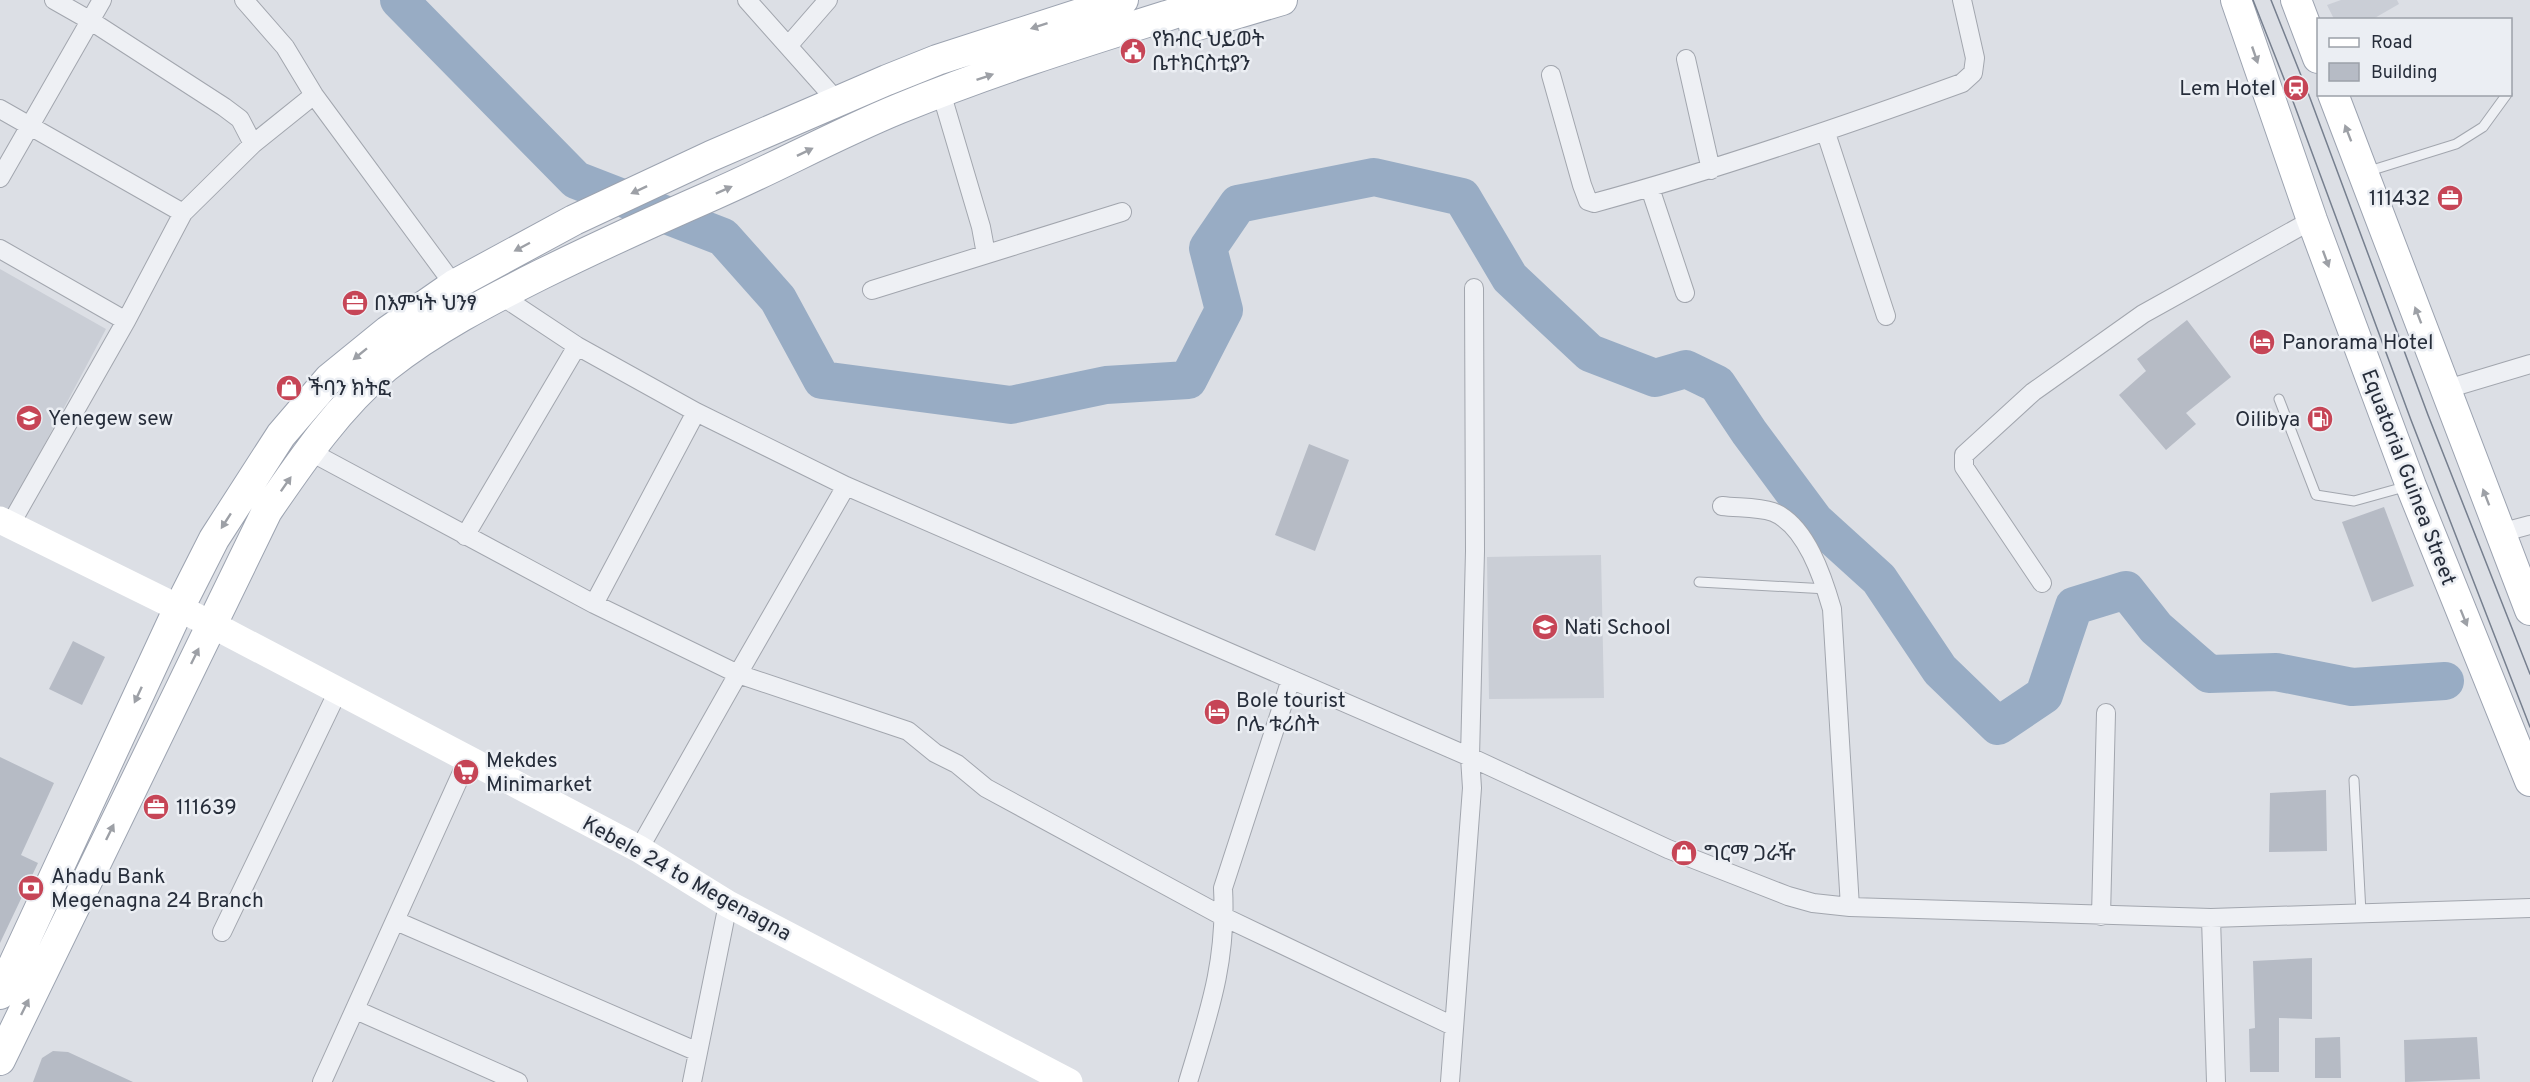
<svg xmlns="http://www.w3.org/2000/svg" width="2530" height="1082" font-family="Overpass,'Noto Sans Ethiopic',sans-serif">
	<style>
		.built { fill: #caced6 }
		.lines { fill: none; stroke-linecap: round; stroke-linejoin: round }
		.river { stroke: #98acc4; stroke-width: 38 }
		.building { fill: #b6bbc5 }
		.service-casing { stroke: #a2a6ae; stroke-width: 11 }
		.minor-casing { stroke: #a2a6ae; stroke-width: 20 }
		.primary-casing { stroke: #9ca3b0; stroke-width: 32 }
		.service { stroke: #eef0f4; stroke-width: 9 }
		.minor { stroke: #eef0f4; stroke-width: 18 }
		.secondary { stroke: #fff; stroke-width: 27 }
		.primary { stroke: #fff; stroke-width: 30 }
		.tram { stroke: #767f8e; stroke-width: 1.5 }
		.oneway { fill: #9da0a6 }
		.labels { text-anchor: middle; stroke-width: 5; stroke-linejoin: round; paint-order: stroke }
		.poi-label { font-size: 21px; fill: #262d3a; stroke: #ebeef3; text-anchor: start }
		.street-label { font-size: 21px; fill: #262d3a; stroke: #ebeef3 }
	</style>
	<rect width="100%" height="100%" fill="#dcdfe5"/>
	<path class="built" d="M2341 0H2397L2399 4 2373 19H2334L2327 5Z
		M0 269 106 329 9 511 0 507Z
		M1601 555 1604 698 1489 699 1487 557Z"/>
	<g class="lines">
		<path class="river" d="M399 0 576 180 723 237 778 299 822 380 1011 405 1106 385 1188 380 1224 310 1208 248 1238 204 1374 177 1462 197 1510 278 1590 353 1655 378 1686 369 1717 384 1749 432 1815 521 1879 579 1940 670 1998 726 2044 695 2074 606 2126 590 2156 628 2209 674 2276 672 2352 687 2445 681"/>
	</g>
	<path class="building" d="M2187 320 2231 377 2186 413 2196 424 2166 450 2119 395 2146 371 2137 359Z
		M1309 444 1349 460 1315 551 1275 535Z
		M2384 507 2414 586 2372 602 2342 522Z
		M73 641 105 657 82 705 49 689Z
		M0 757 54 783 21 855 38 863 0 943Z
		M2326 790 2327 851 2269 852 2270 793Z
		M2312 958V1019L2279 1018V1072H2250L2249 1029 2255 1028 2253 961Z
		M2340 1037 2341 1078H2315V1038Z
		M2477 1037 2480 1079 2405 1082 2404 1040Z
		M53 1051 68 1052 133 1082H33L42 1058Z"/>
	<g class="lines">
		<defs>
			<path id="service" d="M2366 172 2456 144 2483 127 2507 94
				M2279 399 2316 495 2354 501 2408 486
				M1699 582 1827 589
				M2354 780 2361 913"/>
			<path id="minor" d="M54 0 91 21 224 107 240 119 253 144
				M244 0 285 47 314 95 454 285
				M747 0 836 100
				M788 46 828 0
				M1686 59 1711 170
				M1551 75 1582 185 1588 201 1594 203C1719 169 1841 127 1962 83L1973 73 1975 58 1962 0
				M941 92 981 227 986 254
				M0 109 183 213
				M1826 133 1886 316
				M0 178 102 0
				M1650 188 1685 293
				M0 249 126 321
				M872 290 1122 212
				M500 295 577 346 696 412 846 486 1470 757 1668 849 1788 896 1813 903 1850 907 2211 918 2530 908
				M2447 389 2530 364
				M309 451 594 604 738 674 846 486
				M1722 506C1738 508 1758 507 1773 512 1806 525 1823 578 1832 609L1850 907
				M10 525 126 321 183 213 253 144 314 95
				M2500 533 2530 525
				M465 536 577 346
				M2042 583 1964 467V455L2033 392 2143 314 2312 220
				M594 604 696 412
				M639 849 738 674 908 731 935 753 957 764 986 788 1224 917 1453 1026
				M2101 916 2106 713
				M2211 918 2216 1082
				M396 921 698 1052
				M222 932 338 691
				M356 1010 518 1082
				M322 1082 468 759
				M692 1082 728 904
				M1188 1082C1209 1012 1227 962 1223 888L1291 679
				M1450 1082 1472 788 1470 757 1475 551 1474 288"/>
			<path id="primary" d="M2236 0 2312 220 2411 486 2530 781
				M2296 0 2318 58
				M1194 26 1282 0
				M2333 94 2530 610
				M0 994 178 610 214 539 281 435 329 379 388 331 454 285 574 220 711 156 887 80 937 60 1123 0
				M0 1060 267 511C302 460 338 407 386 367 434 329 488 301 542 274 599 246 656 220 713 195 775 168 835 135 898 109 1002 66 1110 34 1217 0"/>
		</defs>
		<use href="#service" class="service-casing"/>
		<use href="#minor" class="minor-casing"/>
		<use href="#primary" class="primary-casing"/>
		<use href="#service" class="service"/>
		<use href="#minor" class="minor"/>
		<path class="secondary" d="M0 520 211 624 468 759 639 849 728 904 1069 1082"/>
		<use href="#primary" class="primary"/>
		<path class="tram" d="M2253 0 2294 104 2411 420 2530 727
			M2271 0 2310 98 2428 415 2530 674"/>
	</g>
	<defs><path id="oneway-solid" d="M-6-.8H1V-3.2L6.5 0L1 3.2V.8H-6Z" transform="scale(1.5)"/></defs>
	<g class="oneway">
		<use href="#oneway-solid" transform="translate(1039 26) rotate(162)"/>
		<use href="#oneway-solid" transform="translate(2255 55) rotate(71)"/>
		<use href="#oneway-solid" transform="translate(985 77) rotate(-19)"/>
		<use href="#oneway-solid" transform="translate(2348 133) rotate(-111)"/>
		<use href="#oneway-solid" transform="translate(805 152) rotate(-26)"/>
		<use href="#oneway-solid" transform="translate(639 190) rotate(155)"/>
		<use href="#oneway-solid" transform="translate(724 190) rotate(-24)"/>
		<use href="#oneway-solid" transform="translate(522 247) rotate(152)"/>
		<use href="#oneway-solid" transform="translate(2326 259) rotate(70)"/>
		<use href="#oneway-solid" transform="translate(2418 315) rotate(-111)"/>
		<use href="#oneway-solid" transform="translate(360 354) rotate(141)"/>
		<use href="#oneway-solid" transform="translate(286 484) rotate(-55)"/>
		<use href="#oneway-solid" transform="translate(2486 497) rotate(-111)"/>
		<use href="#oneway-solid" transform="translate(226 521) rotate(123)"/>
		<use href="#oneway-solid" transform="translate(2464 618) rotate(68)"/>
		<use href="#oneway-solid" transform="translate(195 656) rotate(-64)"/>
		<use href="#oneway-solid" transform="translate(138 695) rotate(115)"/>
		<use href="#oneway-solid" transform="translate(110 832) rotate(-64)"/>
		<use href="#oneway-solid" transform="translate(25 1007) rotate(-64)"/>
	</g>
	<defs>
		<symbol id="civic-disc" viewBox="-11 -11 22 22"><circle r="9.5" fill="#c64556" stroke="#ebeef3"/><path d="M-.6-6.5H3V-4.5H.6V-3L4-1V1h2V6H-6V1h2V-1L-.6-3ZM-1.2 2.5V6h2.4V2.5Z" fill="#fff"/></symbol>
		<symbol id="station-disc" viewBox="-11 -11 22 22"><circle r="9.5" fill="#c64556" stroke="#ebeef3"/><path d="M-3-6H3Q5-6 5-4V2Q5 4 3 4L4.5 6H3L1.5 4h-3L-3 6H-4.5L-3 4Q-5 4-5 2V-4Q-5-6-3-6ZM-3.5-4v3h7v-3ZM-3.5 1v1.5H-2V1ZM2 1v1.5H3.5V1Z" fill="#fff"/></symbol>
		<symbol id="office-disc" viewBox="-11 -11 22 22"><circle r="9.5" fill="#c64556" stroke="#ebeef3"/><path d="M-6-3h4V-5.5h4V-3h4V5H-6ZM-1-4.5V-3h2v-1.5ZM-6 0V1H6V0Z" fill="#fff"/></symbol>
		<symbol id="hotel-disc" viewBox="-11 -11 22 22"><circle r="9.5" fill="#c64556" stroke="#ebeef3"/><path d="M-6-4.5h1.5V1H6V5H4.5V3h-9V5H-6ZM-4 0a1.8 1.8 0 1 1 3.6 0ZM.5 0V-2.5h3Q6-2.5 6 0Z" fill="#fff"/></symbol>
		<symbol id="shop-disc" viewBox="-11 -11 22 22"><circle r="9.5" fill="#c64556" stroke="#ebeef3"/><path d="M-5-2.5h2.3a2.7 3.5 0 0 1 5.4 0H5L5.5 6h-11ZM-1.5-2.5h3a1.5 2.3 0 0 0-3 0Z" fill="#fff"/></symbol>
		<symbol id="school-disc" viewBox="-11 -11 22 22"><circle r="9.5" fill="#c64556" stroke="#ebeef3"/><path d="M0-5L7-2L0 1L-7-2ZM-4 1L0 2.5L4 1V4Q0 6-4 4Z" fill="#fff"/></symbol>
		<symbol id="fuel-disc" viewBox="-11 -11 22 22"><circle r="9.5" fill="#c64556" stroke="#ebeef3"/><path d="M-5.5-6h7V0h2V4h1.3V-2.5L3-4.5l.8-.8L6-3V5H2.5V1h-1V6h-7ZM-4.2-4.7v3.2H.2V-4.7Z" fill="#fff"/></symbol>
		<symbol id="supermarket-disc" viewBox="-11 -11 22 22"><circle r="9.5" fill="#c64556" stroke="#ebeef3"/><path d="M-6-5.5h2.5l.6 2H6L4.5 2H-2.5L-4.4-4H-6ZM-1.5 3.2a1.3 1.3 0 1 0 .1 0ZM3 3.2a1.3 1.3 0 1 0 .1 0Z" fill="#fff"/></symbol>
		<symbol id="bank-disc" viewBox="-11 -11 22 22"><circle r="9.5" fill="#c64556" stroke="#ebeef3"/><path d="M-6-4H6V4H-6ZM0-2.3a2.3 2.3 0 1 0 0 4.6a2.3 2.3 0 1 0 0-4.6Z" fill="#fff"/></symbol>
	</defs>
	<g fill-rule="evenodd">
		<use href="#civic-disc" x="1118" y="36" width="30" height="30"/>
		<use href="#station-disc" x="2281" y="73" width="30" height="30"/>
		<use href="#office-disc" x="2435" y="183" width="30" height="30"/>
		<use href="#office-disc" x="340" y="288" width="30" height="30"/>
		<use href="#hotel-disc" x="2247" y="327" width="30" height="30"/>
		<use href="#shop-disc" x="274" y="373" width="30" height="30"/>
		<use href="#school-disc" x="14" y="403" width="30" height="30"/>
		<use href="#fuel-disc" x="2305" y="404" width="30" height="30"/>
		<use href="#school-disc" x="1530" y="612" width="30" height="30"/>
		<use href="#hotel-disc" x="1202" y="697" width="30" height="30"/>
		<use href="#supermarket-disc" x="451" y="757" width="30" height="30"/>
		<use href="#office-disc" x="141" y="792" width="30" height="30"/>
		<use href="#shop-disc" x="1669" y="838" width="30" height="30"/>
		<use href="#bank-disc" x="16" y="873" width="30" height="30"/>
	</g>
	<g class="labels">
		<g class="poi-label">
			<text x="1152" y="46">የክብር ህይወት<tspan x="1152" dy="24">ቤተክርስቲያን</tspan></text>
			<text x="2276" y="95" text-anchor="end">Lem Hotel</text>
			<text x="2430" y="205" text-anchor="end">111432</text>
			<text x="374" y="310">በእምነት ህንፃ</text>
			<text x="2282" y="349">Panorama Hotel</text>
			<text x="308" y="395">ችባን ክትፎ</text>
			<text x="48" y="425">Yenegew sew</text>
			<text x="2300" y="426" text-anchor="end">Oilibya</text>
			<text x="1564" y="634">Nati School</text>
			<text x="1236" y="707">Bole tourist<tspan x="1236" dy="24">ቦሌ ቱሪስት</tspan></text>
			<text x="486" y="767">Mekdes<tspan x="486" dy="24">Minimarket</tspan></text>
			<text x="176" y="814">111639</text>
			<text x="1704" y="860">ግርማ ጋራዥ</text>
			<text x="51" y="883">Ahadu Bank<tspan x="51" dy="24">Megenagna 24 Branch</tspan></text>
		</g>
		<g class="street-label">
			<text transform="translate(2409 477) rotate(69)" y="7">Equatorial Guinea Street</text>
			<text transform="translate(687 878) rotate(29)" y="7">Kebele 24 to Megenagna</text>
		</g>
	</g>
	<rect x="2317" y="18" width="195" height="78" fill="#ebeef3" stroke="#9ca1a9" stroke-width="1.5"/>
	<rect x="2329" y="38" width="30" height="9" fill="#ffffff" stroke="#9ca1a9" stroke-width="1.5"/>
	<text x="2371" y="48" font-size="18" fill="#262d3a">Road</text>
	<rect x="2329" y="63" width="30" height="18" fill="#b6bbc5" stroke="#9ca1a9" stroke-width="1.5"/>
	<text x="2371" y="78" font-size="18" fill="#262d3a">Building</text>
</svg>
